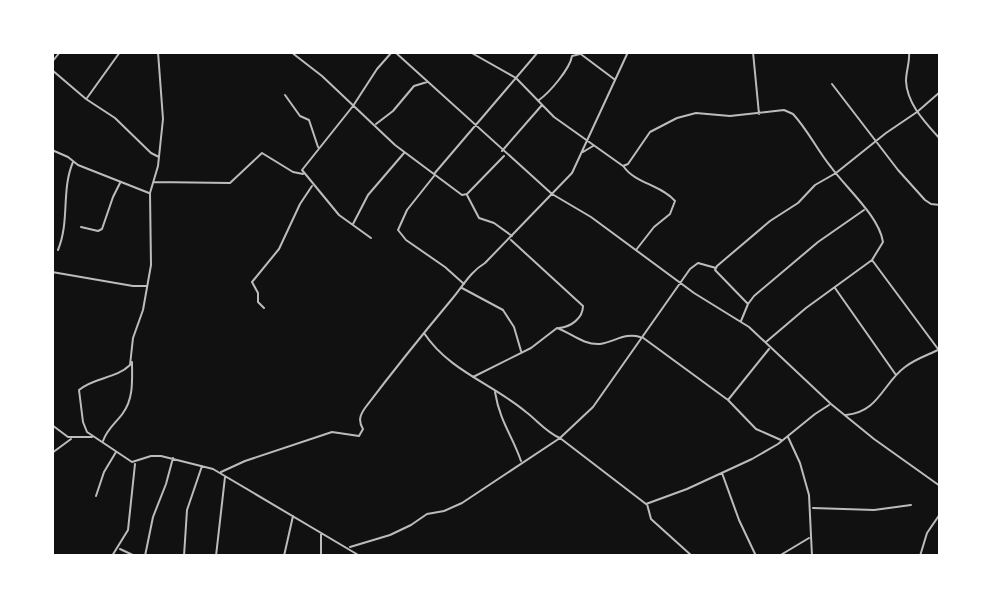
<svg xmlns="http://www.w3.org/2000/svg" width="992" height="608" font-family="Ubuntu,sans-serif">
	<style>
		.lines { fill: none; stroke-linecap: round; stroke-linejoin: round }
		.minor { stroke: #bcbcbc; stroke-width: 2 }
	</style>
	<rect width="100%" height="100%" fill="#111"/>
	<g class="lines">
		<path class="minor" d="M158 52 163 119 158 166 150 193 151 265 143 310 133 338 130 365C116 379 94 377 79 390L83 422 87 432 132 462 151 456H161L213 469 360 556
			M291 52 322 76 395 145 462 195 467 194 504 156
			M395 52 552 194 591 217 694 293 749 327 831 404 874 439 940 486
			M470 52 516 78 554 117 623 166 628 164 650 132 677 118 696 113 730 116 784 110 793 114C808 130 817 150 831 167 846 188 879 216 883 242L872 260 806 308 766 342
			M578 52 614 79
			M753 52 759 114
			M909 52C910 62 906 71 906 81 907 104 925 122 940 139
			M52 62 60 52
			M52 70 86 99 115 118 151 153 159 157
			M832 84 898 170 925 200 931 204 940 205
			M285 95 300 116 309 120 318 147
			M87 98 120 52
			M539 100C549 93 570 69 572 56L580 54
			M376 124 393 111 414 86 427 82
			M52 150 68 157 78 165 149 193
			M502 151 542 105
			M583 152 593 146
			M624 167C635 183 661 185 675 201L670 214 654 227 636 250
			M434 174 538 52
			M434 176 407 210 398 230 406 240 445 267 464 284
			M154 182 230 183 262 153 293 172 303 174
			M467 195 479 218 494 223 512 236
			M353 224 368 195 404 153
			M81 227 98 231 102 229 113 197 120 183
			M371 238 339 215 302 170 353 106 377 69 392 52
			M511 240 583 306C583 318 571 327 559 328
			M58 250C70 221 61 190 73 162
			M872 260 938 349
			M52 272 133 286H147
			M462 288 503 310 514 327 521 351
			M835 288 896 375
			M748 304 715 270 717 266 770 221 798 203 815 185 836 173 886 133 917 112 940 92
			M264 308 258 302V293L252 282 279 249 300 204 312 186
			M741 321 748 304 754 296 818 242 864 210
			M424 333C449 371 493 384 526 412 538 421 546 432 560 438L646 504 687 489 752 459 778 444 815 414 829 405
			M642 337 728 400 769 349
			M473 377 531 348 557 328C571 333 583 345 600 344 614 342 626 332 640 337
			M495 392C500 422 512 435 521 461
			M728 400 756 429 781 440
			M846 415C879 412 883 383 905 367 915 359 928 355 940 349
			M52 425 68 437H92
			M788 437 800 463 809 495 812 556
			M103 441C107 429 116 423 123 413 134 398 132 379 132 362
			M52 453 71 439
			M221 472 245 461 332 432 359 436 363 429C358 421 360 415 365 408 393 371 422 335 452 299 463 286 470 272 485 263L572 173 628 52
			M722 473 739 520 756 556
			M96 496 104 472 116 452
			M647 504 651 519 692 556
			M813 508 874 510 911 505
			M350 547 390 535 411 525 427 514 444 511 462 503 560 438 593 407 690 269 698 263 716 268
			M120 549 135 556
			M112 556 128 530 135 464
			M145 556 153 517 166 484 173 458
			M184 556 187 510 202 466
			M216 556 225 477
			M284 556 293 516
			M321 556V534
			M779 556 809 538
			M920 556 927 533 940 514"/>
	</g>
	<rect width="992" height="608" fill="none" stroke="#ffffff" stroke-width="108"/>
</svg>
